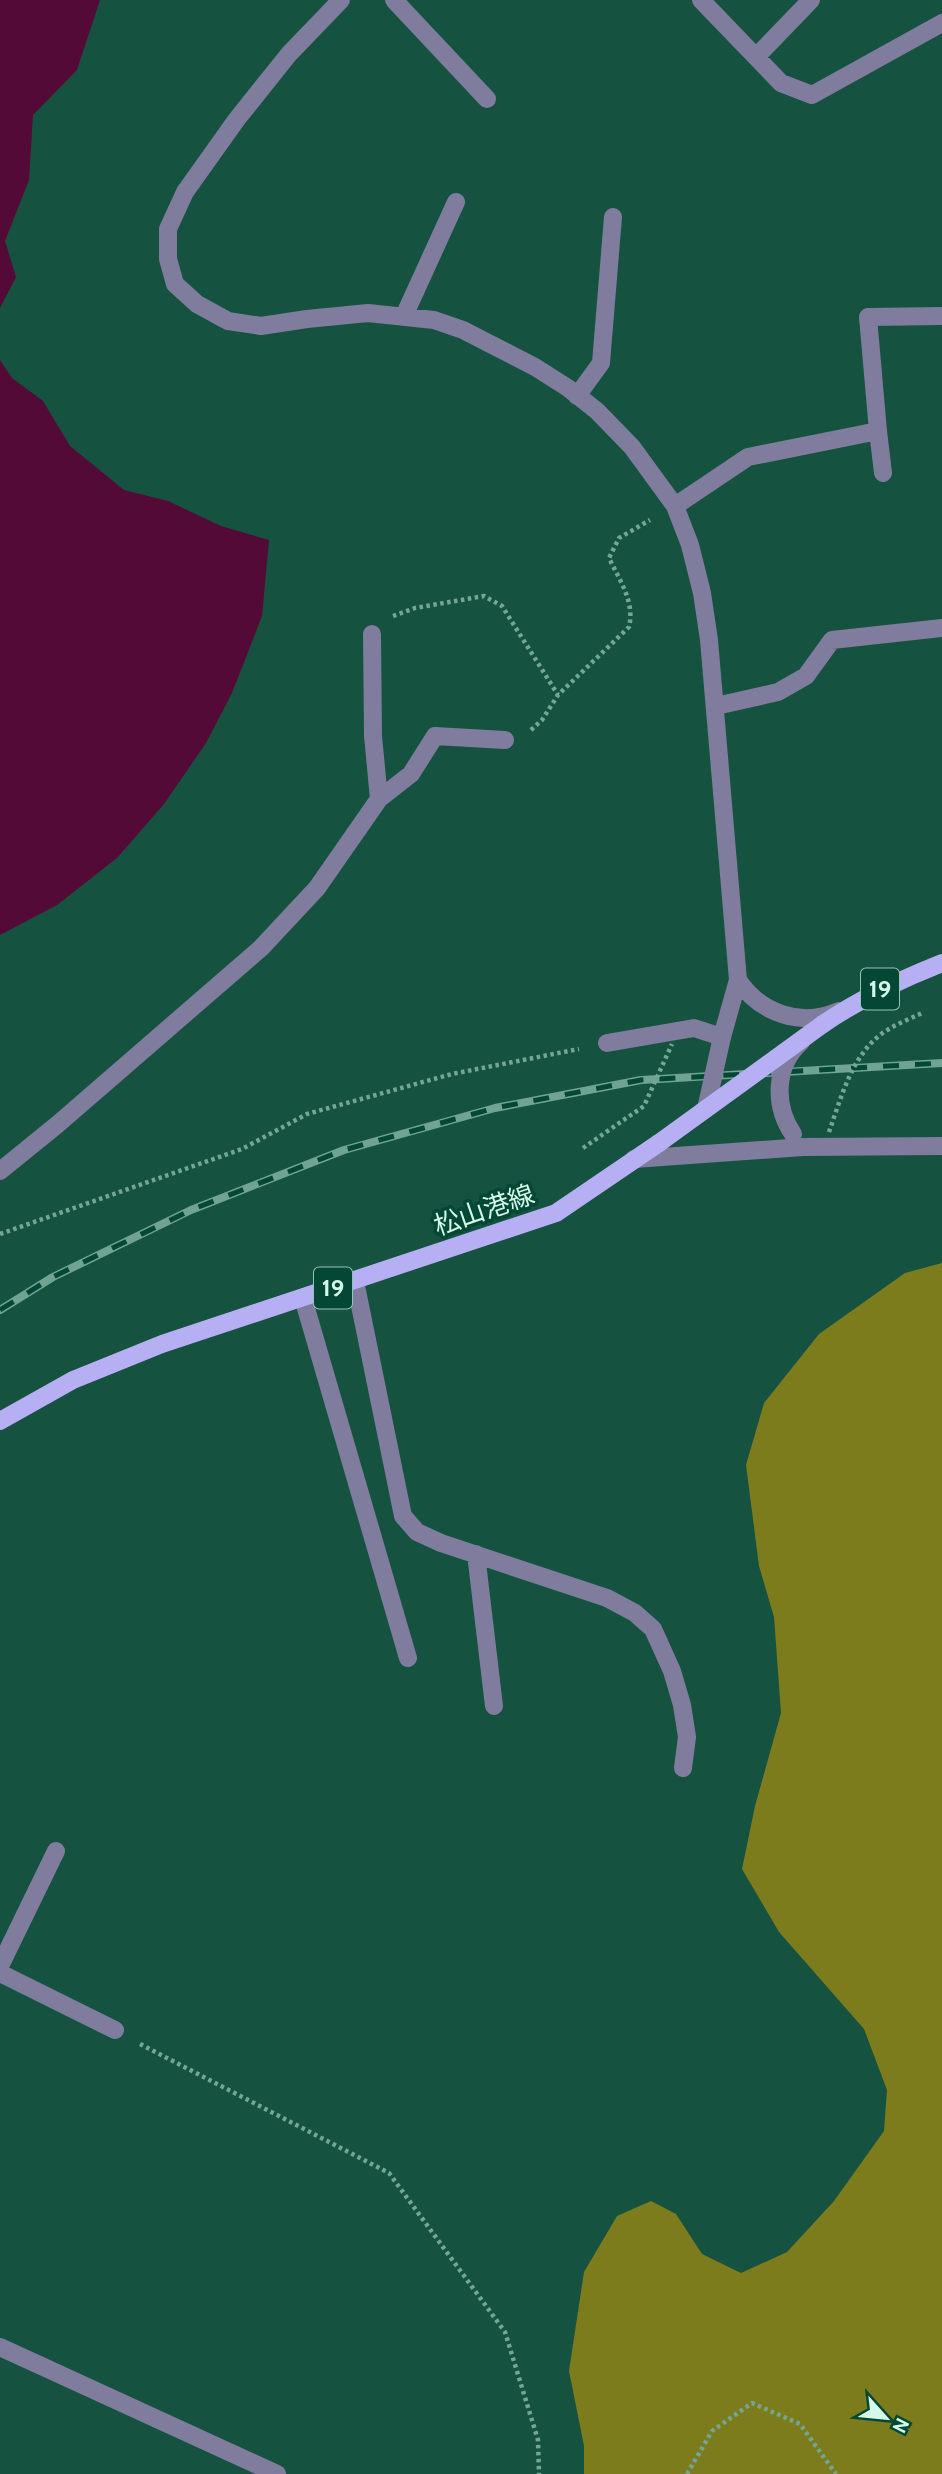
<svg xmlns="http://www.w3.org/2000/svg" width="942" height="2474" font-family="Cabin,'Noto Sans JP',sans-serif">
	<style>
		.forest { fill: #7c7c1d }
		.water { fill: #530a37 }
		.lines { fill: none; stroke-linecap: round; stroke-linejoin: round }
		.path { stroke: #74a595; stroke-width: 4.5; stroke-dasharray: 3.5 3.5; stroke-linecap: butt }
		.minor { stroke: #7f7c9d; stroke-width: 18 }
		.major { stroke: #b7aff3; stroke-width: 18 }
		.rail-casing { stroke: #71a392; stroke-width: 8 }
		.rail { stroke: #044735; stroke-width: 5; stroke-dasharray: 16; stroke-linecap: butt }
		.path-bridge { stroke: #74a595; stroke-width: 4.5; stroke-dasharray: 3.5 3.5; stroke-linecap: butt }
		.minor-bridge { stroke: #7f7c9d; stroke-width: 18 }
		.major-bridge { stroke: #b7aff3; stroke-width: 18 }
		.labels { text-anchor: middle; stroke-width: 7; stroke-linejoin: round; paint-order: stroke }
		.shield { fill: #044735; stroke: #96c4b4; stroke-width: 2 }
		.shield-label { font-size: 24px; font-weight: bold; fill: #d4f9ea }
		.street-label { font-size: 26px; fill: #d4f9ea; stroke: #044735 }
	</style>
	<rect width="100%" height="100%" fill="#155240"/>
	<path class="forest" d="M942 1263V2474H584V2446L569 2371 584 2272 617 2216 651 2201 676 2214 702 2254 741 2273 787 2252 834 2201 884 2131 887 2090 864 2029 779 1932 742 1869 755 1806 781 1713 774 1617 759 1566 746 1465 764 1403 819 1334 905 1273Z"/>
	<path class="water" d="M0 0H100L77 70 33 115 29 180 5 241 16 277 0 308Z
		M0 360 12 378 43 401 70 446 124 490 168 501 221 526 269 540 262 616 232 693 206 743 164 804 117 858 57 905 0 935Z"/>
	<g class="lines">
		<path class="path" d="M393 616 415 608 484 596 502 606 558 695
			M531 730 542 720 558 695 629 627C635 602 620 581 609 558L619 538 650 520
			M0 1234 242 1149 307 1114 452 1074 579 1049
			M140 2044 389 2173 505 2332 538 2440 539 2474
			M687 2474 712 2431 752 2403 800 2424 836 2474"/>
		<path class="minor" d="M341 0 289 54 237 119 185 192 168 229V259L175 284 197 304 228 321 261 326 307 319 368 313 434 320 463 330 535 367 568 388 597 411 632 447 675 506 690 545 702 593 709 640 738 980 722 1037 694 1028 607 1043
			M394 0 487 99
			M701 0 781 83 812 95 942 23
			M756 57 811 0
			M404 316 456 202
			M577 396 601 363 613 217
			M878 431 883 473
			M675 506 748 457 878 431 868 317 942 316
			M372 634 373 736 379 799
			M716 706 778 692 806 676 832 640 942 628
			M738 980C760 1013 801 1028 839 1011
			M634 1159 803 1147 942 1146
			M0 1171 58 1124 261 948 317 888 379 799 411 774 435 736 505 740
			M355 1281 403 1516 417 1532 441 1543 607 1598 635 1613 653 1629 672 1671 682 1705 687 1737 683 1768
			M303 1298 408 1658
			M476 1554 494 1706
			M0 1966 56 1851
			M0 1973 115 2030
			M0 2347 277 2474"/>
		<path class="major" d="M823 1024C861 998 899 980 942 963
			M0 1421 73 1380 162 1344 556 1213 659 1143"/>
		<defs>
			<path id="rail" d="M0 1310 53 1277 191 1210 344 1150 495 1108 641 1080 942 1063"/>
		</defs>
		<use href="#rail" class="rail-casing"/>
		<use href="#rail" class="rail"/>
		<path class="path-bridge" d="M829 1132C841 1098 851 1058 880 1035 893 1025 910 1019 924 1012
			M583 1148 644 1106 672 1044"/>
		<path class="minor-bridge" d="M706 1109 722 1037
			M793 1134C774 1106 774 1066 801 1042"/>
		<path class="major-bridge" d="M659 1143 823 1024"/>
	</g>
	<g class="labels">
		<g class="shield">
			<rect x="861" y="968.5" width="38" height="41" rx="5"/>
			<rect x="314" y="1267.5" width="38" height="41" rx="5"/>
		</g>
		<g class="shield-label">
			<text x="880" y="997">19</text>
			<text x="333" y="1296">19</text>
		</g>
		<g class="street-label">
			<text transform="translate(484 1210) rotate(-19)" y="9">松山港線</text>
		</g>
	</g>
	<g transform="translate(886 2418) rotate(117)" stroke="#044735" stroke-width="5" paint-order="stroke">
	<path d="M0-5L12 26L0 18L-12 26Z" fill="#d4f9ea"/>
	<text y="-10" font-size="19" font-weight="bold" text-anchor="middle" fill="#d4f9ea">N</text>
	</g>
</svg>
